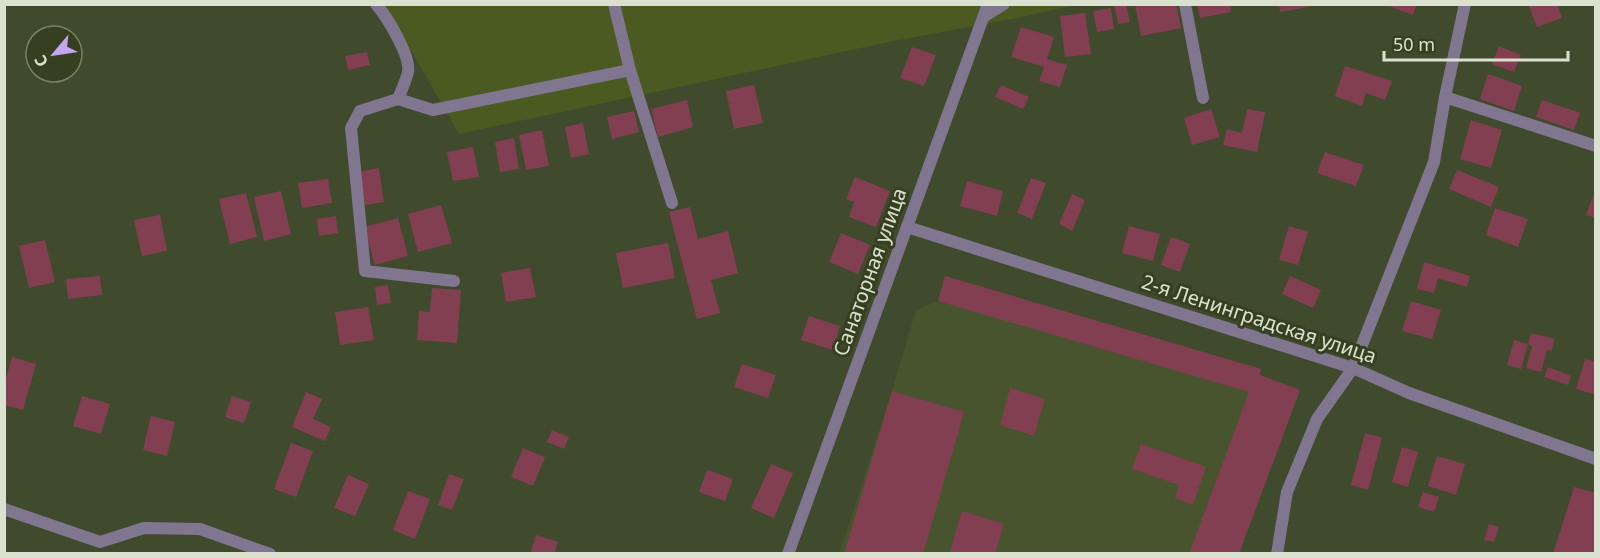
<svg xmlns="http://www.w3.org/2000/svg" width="1600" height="558" viewBox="0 0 1600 558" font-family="'Noto Sans',sans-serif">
<rect width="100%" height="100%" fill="#404a2c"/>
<polygon fill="#48542e" points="945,276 1261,369 1260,375 1300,390 1239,553 839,554 892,391 916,310 938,301"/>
<polygon fill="#4a5a21" points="385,5 1075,5 1022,17 889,42 459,134"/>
<g fill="#823f52">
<polygon points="1114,4 1126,4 1130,22 1118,24"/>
<polygon points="1135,4 1176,4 1181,28 1141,36"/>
<polygon points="1197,4 1230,4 1231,12 1200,18"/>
<polygon points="1279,4 1308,4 1308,7 1280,12"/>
<polygon points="1392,4 1417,4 1413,15 1391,7"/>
<polygon points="1528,4 1557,4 1562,18 1537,27"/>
<polygon points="1111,8 1114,29 1097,32 1093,11"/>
<polygon points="1085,13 1091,54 1065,57 1060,16"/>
<polygon points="1021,27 1054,37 1047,59 1067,65 1060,87 1039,81 1044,67 1011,57"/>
<polygon points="1499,46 1521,55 1514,72 1492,64"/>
<polygon points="912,47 936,55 924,86 900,78"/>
<polygon points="367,52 370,65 348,70 345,56"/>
<polygon points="1345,66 1392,81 1385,100 1366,93 1362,106 1335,96"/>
<polygon points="1488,74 1522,86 1514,111 1480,99"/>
<polygon points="754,85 763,123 734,129 726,91"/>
<polygon points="1001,85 1029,97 1023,109 995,97"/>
<polygon points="687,100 693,127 658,137 651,109"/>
<polygon points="1542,100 1580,113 1574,130 1536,117"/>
<polygon points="1211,109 1220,137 1192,145 1184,118"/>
<polygon points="1247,109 1265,112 1257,152 1223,145 1227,129 1242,133"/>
<polygon points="634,111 639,132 612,139 607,117"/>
<polygon points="1471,120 1502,130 1491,168 1460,159"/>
<polygon points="583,123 589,154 571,158 565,127"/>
<polygon points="542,130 549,166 526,170 519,135"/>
<polygon points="514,138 519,169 500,172 495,142"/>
<polygon points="473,147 479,177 453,181 447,152"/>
<polygon points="1325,152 1364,165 1356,186 1317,173"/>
<polygon points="379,168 384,202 365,205 359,172"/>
<polygon points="1457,170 1499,187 1491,207 1449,189"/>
<polygon points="855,177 890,191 876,227 849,217 854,202 846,199"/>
<polygon points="1031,178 1046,183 1032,219 1017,213"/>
<polygon points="328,179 332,203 302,208 298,183"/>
<polygon points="967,181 1003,191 997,216 960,206"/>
<polygon points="1596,189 1596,218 1586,215"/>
<polygon points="281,191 291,234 264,241 254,197"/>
<polygon points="246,193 257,237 230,244 219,199"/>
<polygon points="1072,194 1085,200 1072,231 1059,224"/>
<polygon points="441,205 452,243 418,252 408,214"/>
<polygon points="690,207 698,239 728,231 738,273 711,280 720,313 697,319 669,212"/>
<polygon points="1495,208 1528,219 1518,247 1486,235"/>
<polygon points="160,215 167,251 142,256 134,220"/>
<polygon points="336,216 338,233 319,236 317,219"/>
<polygon points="398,218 408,256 375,265 364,227"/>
<polygon points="1129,226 1160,234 1153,261 1122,253"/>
<polygon points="1289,226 1308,232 1298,265 1279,260"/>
<polygon points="841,233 870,245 858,274 829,262"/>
<polygon points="1171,237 1190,244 1180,272 1161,265"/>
<polygon points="45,240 55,282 29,288 19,246"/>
<polygon points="668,243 675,278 623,288 616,253"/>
<polygon points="1424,262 1470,276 1467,287 1438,278 1434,293 1417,289"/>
<polygon points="530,268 536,297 506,302 501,273"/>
<polygon points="100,276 102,295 68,299 66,279"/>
<polygon points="945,276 1261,369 1260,375 1300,390 1239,554 1189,554 1249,392 938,301"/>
<polygon points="1290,276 1321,290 1313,308 1282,294"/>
<polygon points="388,285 391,303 377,305 375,287"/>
<polygon points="432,288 461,290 457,343 417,340 419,311 430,312"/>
<polygon points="1411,301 1441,310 1432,339 1402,331"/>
<polygon points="368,307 374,340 340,345 335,312"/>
<polygon points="809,316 840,326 833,350 801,340"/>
<polygon points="1531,333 1555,339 1551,351 1547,350 1541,372 1526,368 1532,346 1528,344"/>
<polygon points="1514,340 1528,344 1521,369 1507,365"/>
<polygon points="12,357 36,364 23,410 4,405 4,385"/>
<polygon points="1585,359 1596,362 1596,395 1576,389"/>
<polygon points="742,364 776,375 768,398 734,387"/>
<polygon points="1548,367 1571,376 1568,385 1544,377"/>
<polygon points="1010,388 1045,399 1034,436 1000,425"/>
<polygon points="892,391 964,412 923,554 844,554"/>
<polygon points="306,392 322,399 313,419 331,427 325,441 292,427"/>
<polygon points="82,396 110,404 101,434 73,426"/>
<polygon points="232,396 251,402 244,423 225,417"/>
<polygon points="151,416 175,422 167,456 143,450"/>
<polygon points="552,430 569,437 564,449 547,442"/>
<polygon points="1365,433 1382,438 1368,490 1351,485"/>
<polygon points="291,443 313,451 296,497 274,489"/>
<polygon points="1141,444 1206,467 1193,505 1175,498 1179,485 1132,469"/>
<polygon points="1402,447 1418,452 1408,487 1392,482"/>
<polygon points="523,448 545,457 533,486 511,477"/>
<polygon points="1437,456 1465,464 1456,495 1428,486"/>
<polygon points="771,464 793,473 774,518 751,508"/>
<polygon points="707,470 733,479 725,501 699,492"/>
<polygon points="449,474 464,479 452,510 438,505"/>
<polygon points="348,475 369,484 355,516 334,508"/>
<polygon points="1574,487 1596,493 1596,554 1553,554"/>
<polygon points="408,491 430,499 415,539 393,530"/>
<polygon points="1423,492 1439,497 1434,512 1418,507"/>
<polygon points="962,511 1004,524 995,554 949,554"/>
<polygon points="1489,524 1499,527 1494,542 1484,540"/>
<polygon points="536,535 558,542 554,554 530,554"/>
</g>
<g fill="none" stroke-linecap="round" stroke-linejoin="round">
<g stroke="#807690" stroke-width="12">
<path d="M376,4C387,17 411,56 408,72C406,81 401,91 398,99"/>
<polyline points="614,4 630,70 672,203"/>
<polyline points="1185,4 1203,98"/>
<polyline points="985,16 1004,4"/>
<polyline points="454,281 365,271 351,128 360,111 398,99 433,110 630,70"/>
</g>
<g stroke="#807690" stroke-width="12">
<polyline points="1445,97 1596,146"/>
<polyline points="907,227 1353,368 1409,393 1596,459"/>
<polyline points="4,509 100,542 144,528 200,529 270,554"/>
<polyline points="788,554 988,4"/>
<polyline points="1277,554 1287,492 1317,419 1353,368 1434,162 1445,97 1465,4"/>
</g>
</g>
<g text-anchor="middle" stroke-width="6" stroke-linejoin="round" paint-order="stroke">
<g font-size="20" fill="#dae1cf" stroke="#364021">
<text transform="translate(870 272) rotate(-70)" y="7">Санаторная улица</text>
<text transform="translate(1259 319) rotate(18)" y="7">2-я Ленинградская улица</text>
</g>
</g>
<rect width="1600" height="558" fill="none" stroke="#dae1cf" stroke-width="12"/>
<g transform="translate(54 54) rotate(241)"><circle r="28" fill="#364021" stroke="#788067" stroke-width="1.5"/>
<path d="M0-4.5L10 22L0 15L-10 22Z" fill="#c6a6f0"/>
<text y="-9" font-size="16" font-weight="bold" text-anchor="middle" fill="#dae1cf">С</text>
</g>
<path d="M1384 51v9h184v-9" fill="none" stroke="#dae1cf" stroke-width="3"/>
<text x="1393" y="51" font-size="18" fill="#dae1cf" stroke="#364021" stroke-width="4.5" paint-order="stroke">50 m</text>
</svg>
